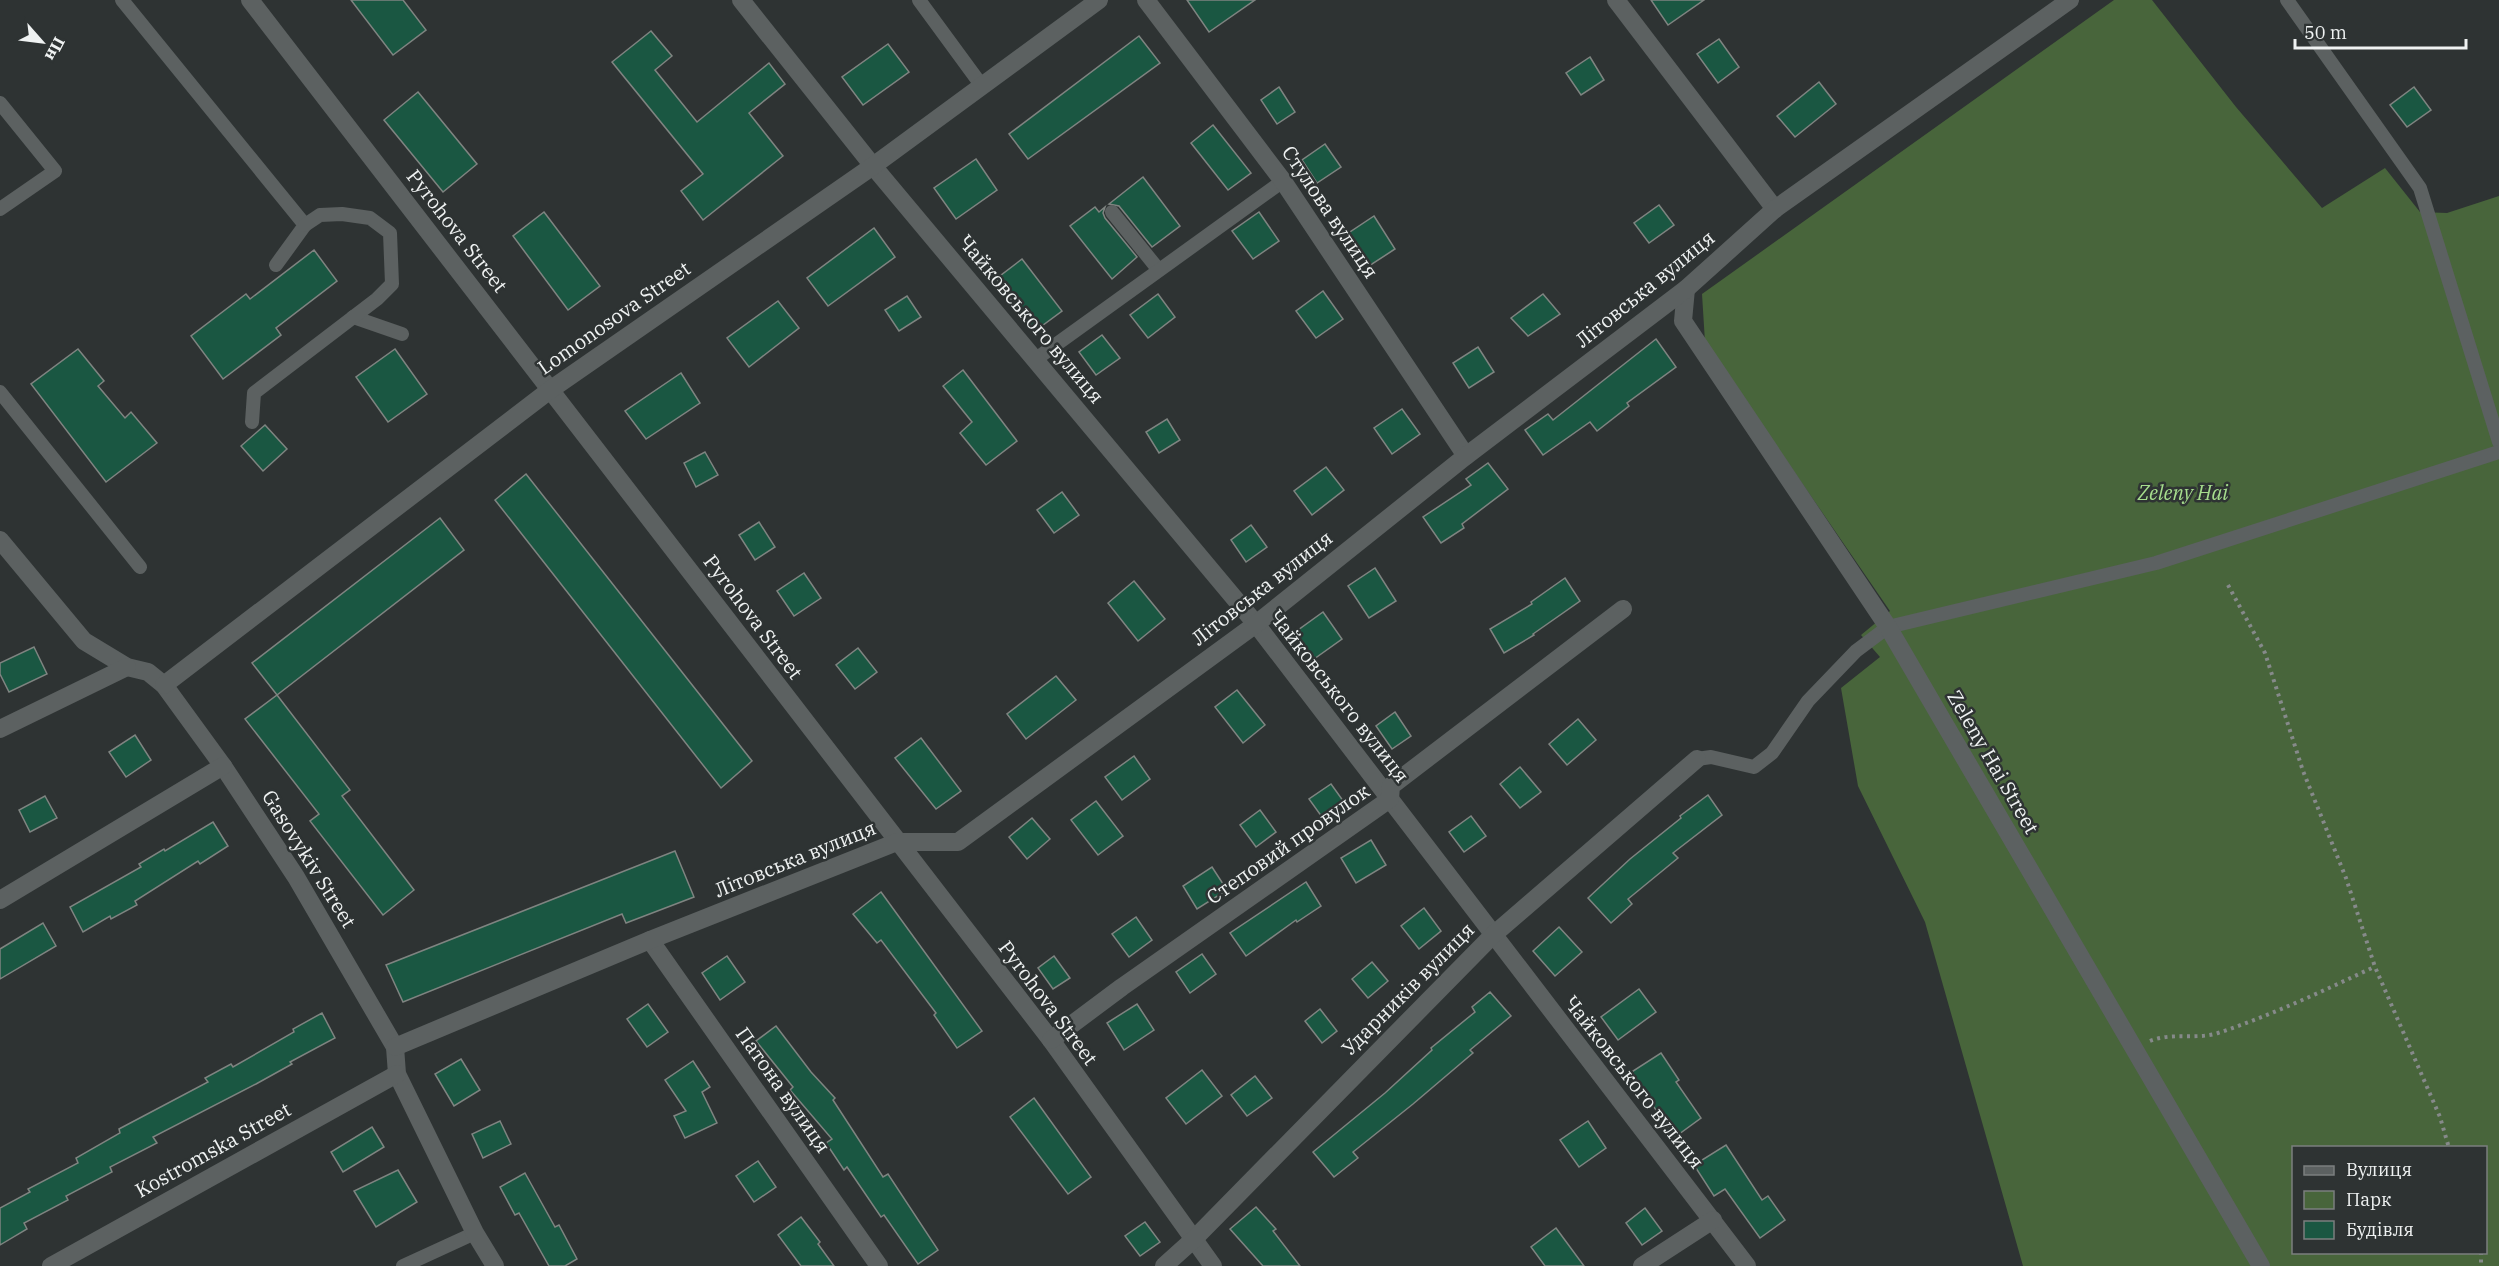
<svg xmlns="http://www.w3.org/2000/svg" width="2499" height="1266" viewBox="0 0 2499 1266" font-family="'IBM Plex Serif',serif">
<rect width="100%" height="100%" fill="#2e3333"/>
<path fill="#48653b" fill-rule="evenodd" d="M2114,0H2152L2236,107L2322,208L2385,168L2420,212L2447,213L2499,196V1266H2023L1925,922L1858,786L1841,688L1880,657L1861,635L1890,611L1705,342L1702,294ZM2294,1148H2486V1252H2294Z"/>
<g fill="#1a5742" stroke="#7f8481" stroke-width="1.5">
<polygon points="351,0 403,0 426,30 393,55"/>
<polygon points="1187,0 1255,0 1209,32"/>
<polygon points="1651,0 1704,0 1668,25"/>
<polygon points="651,31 672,56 655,70 697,122 769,63 785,84 749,113 783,156 703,220 681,191 703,174 612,62"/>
<polygon points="1139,36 1160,63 1028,159 1009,134"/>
<polygon points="1719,39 1739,67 1718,83 1697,54"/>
<polygon points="888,44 909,72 863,105 842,77"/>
<polygon points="1590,57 1604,80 1581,95 1566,73"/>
<polygon points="1819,82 1836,104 1795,137 1777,116"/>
<polygon points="1279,87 1295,112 1277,124 1261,100"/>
<polygon points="2414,87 2431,110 2407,127 2390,105"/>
<polygon points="418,92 477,164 443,192 384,120"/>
<polygon points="1213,125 1251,173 1228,190 1191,143"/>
<polygon points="1325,144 1341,167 1317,183 1302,160"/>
<polygon points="976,159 997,190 956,219 934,188"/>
<polygon points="1143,177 1180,226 1152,247 1119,206 1109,204"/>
<polygon points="1659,205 1674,225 1649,243 1634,223"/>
<polygon points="1095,207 1099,212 1105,207 1103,213 1105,218 1137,257 1112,279 1070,226"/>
<polygon points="544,212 600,286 568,310 513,236"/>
<polygon points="1259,212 1279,241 1253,259 1232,231"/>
<polygon points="1374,216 1395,249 1369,266 1347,234"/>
<polygon points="874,228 895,257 828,306 807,278"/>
<polygon points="314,250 337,281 276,328 281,335 223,379 191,336 246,294 250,299"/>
<polygon points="1022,259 1062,311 1035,331 996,279"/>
<polygon points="1323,291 1343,319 1316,338 1296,311"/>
<polygon points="1158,294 1175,317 1148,338 1130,315"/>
<polygon points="1543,294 1560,314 1528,336 1511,318"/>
<polygon points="907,296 921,317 899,331 885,310"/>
<polygon points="778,301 799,328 749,367 727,338"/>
<polygon points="1102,335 1120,358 1096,375 1079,352"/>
<polygon points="1656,339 1676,367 1627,403 1629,406 1597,431 1590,422 1543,455 1525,430 1548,414 1553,420"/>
<polygon points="1478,347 1494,372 1469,388 1453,363"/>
<polygon points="78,349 104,381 98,386 125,418 131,412 157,443 106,482 31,384"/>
<polygon points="395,349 427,394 388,422 356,377"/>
<polygon points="963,370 1017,441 986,465 960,433 972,422 943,386"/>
<polygon points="681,373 700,403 646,439 625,411"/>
<polygon points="1402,409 1420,434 1392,454 1374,428"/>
<polygon points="1167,419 1180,440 1159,453 1146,432"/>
<polygon points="265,425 287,449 263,471 241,446"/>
<polygon points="705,452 718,475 696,487 684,463"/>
<polygon points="1488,463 1508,489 1462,524 1464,528 1441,543 1423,517 1471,485 1466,479"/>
<polygon points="1326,467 1344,490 1312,515 1294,491"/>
<polygon points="526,474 752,761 721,788 495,500"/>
<polygon points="1062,492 1079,515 1054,533 1037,510"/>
<polygon points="440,518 464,550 277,695 252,663"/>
<polygon points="759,522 775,547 755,560 739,535"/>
<polygon points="1251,525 1267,547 1246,562 1231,540"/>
<polygon points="1375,568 1396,601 1369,618 1348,586"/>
<polygon points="804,573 821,598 794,616 777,591"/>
<polygon points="1565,578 1580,601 1533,634 1534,635 1504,653 1490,629 1532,604 1531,602"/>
<polygon points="1134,581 1165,619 1138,641 1108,603"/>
<polygon points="1323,612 1342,639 1314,659 1294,633"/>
<polygon points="34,647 47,674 9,692 0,674 0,663"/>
<polygon points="858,648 877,672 855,689 836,665"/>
<polygon points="1056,676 1076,700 1026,739 1007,714"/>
<polygon points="1237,690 1265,725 1243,743 1215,707"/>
<polygon points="277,695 350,790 342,796 414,890 383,915 310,821 319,814 245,719"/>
<polygon points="1395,712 1411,736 1392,749 1376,726"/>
<polygon points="1578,719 1596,740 1567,765 1549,744"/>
<polygon points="135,735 151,760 126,777 109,752"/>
<polygon points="921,738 961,791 936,809 895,758"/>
<polygon points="1134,756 1150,779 1122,800 1105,777"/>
<polygon points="1520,767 1541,792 1520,808 1500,784"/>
<polygon points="1331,784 1349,809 1327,824 1309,799"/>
<polygon points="1708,795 1722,815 1673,853 1678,858 1628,899 1632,904 1611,923 1588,898 1630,859 1681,818 1680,816"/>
<polygon points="45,796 57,818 30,832 19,810"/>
<polygon points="1096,801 1123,836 1098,855 1071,820"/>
<polygon points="1260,810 1276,832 1256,847 1240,825"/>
<polygon points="1471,816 1486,836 1464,852 1449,832"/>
<polygon points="1032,818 1050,839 1027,859 1009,837"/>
<polygon points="213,822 228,846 200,864 198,861 135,901 137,905 111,919 110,916 83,932 70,907 141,867 139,864 164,849 165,851"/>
<polygon points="1371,840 1386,865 1356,883 1341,858"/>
<polygon points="675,851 694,897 626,923 622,914 403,1002 386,965"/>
<polygon points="1212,867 1227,890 1197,909 1183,886"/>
<polygon points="1306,882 1321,906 1297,922 1296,920 1246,956 1230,933"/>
<polygon points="881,892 982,1031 957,1048 934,1015 936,1013 881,940 877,943 853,914"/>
<polygon points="1424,908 1441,931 1419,949 1401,926"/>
<polygon points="1136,917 1152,940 1129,957 1112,934"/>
<polygon points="43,923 56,946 0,979 0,949"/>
<polygon points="1559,927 1582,952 1555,976 1533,951"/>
<polygon points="1202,954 1216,974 1190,993 1176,972"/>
<polygon points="727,956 745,982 720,1000 702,973"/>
<polygon points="1054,956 1070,978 1053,989 1038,968"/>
<polygon points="1372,962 1388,981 1368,998 1352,979"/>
<polygon points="1639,989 1656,1012 1618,1040 1601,1017"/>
<polygon points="1490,992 1511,1016 1470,1050 1473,1053 1413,1104 1353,1152 1358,1158 1334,1177 1313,1152 1385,1093 1432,1050 1431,1048 1475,1012 1472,1007"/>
<polygon points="648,1004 668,1032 647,1047 627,1019"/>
<polygon points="1137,1004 1154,1030 1124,1050 1107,1023"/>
<polygon points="1320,1009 1337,1031 1322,1043 1305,1021"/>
<polygon points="322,1013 335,1038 290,1062 292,1064 256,1084 153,1137 157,1143 110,1167 112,1172 66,1196 68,1200 24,1223 27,1229 0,1245 0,1208 30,1192 28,1189 78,1163 76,1158 120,1133 119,1129 208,1082 205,1078 231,1064 233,1067 294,1032 293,1029"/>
<polygon points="776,1026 811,1072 835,1098 833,1100 883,1177 888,1174 938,1250 918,1264 884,1215 881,1217 847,1167 844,1170 826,1143 832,1139 790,1090 793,1087 756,1041"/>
<polygon points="1661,1053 1679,1080 1676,1082 1701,1118 1675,1137 1630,1073"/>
<polygon points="461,1059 480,1090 454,1106 435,1074"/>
<polygon points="693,1061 710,1087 702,1092 717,1123 685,1138 674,1116 686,1111 665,1080"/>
<polygon points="1202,1070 1222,1096 1186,1124 1166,1098"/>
<polygon points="1255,1076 1272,1098 1247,1116 1231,1095"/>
<polygon points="1034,1098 1091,1177 1068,1194 1010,1117"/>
<polygon points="500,1121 511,1144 483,1158 472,1134"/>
<polygon points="1588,1121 1606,1148 1579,1167 1560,1140"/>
<polygon points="372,1127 384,1147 343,1172 331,1152"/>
<polygon points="1726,1145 1762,1200 1768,1196 1785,1220 1760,1238 1725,1189 1714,1196 1694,1165"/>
<polygon points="758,1161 776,1187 754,1202 736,1176"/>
<polygon points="398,1170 417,1202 376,1227 354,1191"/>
<polygon points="525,1173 555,1227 559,1225 577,1259 565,1266 549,1266 519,1213 515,1215 500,1187"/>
<polygon points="1256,1207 1276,1229 1273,1231 1300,1266 1263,1266 1230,1229"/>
<polygon points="1645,1208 1662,1231 1642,1245 1626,1223"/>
<polygon points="801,1217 820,1242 818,1244 834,1266 801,1266 778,1235"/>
<polygon points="1145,1222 1160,1242 1140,1256 1125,1236"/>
<polygon points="1556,1228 1584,1266 1545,1266 1531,1247"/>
</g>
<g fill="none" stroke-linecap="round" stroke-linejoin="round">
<g stroke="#868a8a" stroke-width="4" stroke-dasharray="3 4.5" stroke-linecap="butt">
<polyline points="2228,585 2265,653 2303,771 2346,878 2375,967 2440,1117 2449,1148"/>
<path d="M2150,1041C2172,1032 2196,1040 2218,1033C2272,1015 2323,991 2374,967"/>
<polyline points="2481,1252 2481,1266"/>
</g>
<g stroke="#5c6161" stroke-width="14">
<polyline points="122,0 305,225 276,265"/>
<polyline points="919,0 982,86"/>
<polyline points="2287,0 2420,188 2499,442"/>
<polyline points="0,103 55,171 0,209"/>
<polyline points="1112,212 1158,269"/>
<polyline points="353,317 402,334"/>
<polyline points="1036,359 1283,181"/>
<polyline points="0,392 140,567"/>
<polyline points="252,422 254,393 377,299 392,284 390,233 370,218 342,214 320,215 305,225"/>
<polyline points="1697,759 1711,757 1754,767 1772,753 1808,701 1856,651 1888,627 2156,563 2499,452"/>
<polyline points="403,1266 475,1233"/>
</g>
<g stroke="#5c6161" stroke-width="18">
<polyline points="250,0 1051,1040 1213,1266"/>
<polyline points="741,0 873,166 1256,624 1747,1266"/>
<polyline points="1146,0 1283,181 1466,456"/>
<polyline points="1616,0 1775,209"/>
<polyline points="1686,289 1683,321 1888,627 2261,1266"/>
<polyline points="0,540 84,641 127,667 148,672 164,685 223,766 296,877 395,1047 397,1074 475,1233 495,1266"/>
<polyline points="164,685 550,390 873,166 1099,0"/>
<polyline points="0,729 127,667"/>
<polyline points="0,900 223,766"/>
<polyline points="650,940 879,1266"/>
<polyline points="1051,1040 1122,987 1390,799 1391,786 1623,609"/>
<polyline points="395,1047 650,940 897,842 958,842 1256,624 1466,456 1686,289 1775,209 2070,0"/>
<polyline points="51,1266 397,1074"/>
<polyline points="1164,1266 1194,1239 1492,936 1697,759"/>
<polyline points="1642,1266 1713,1220"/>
</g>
</g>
<g text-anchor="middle" stroke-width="5" stroke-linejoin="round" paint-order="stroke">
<g font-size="20" fill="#eff2f2" stroke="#2e3333">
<text transform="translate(1330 212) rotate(56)" y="7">Стулова вулиця</text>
<text transform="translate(457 231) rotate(52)" y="7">Pyrohova Street</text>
<text transform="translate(1645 289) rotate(-39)" y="7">Літовська вулиця</text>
<text transform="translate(614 318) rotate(-35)" y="7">Lomonosova Street</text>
<text transform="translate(1031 319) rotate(50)" y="7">Чайковського вулиця</text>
<text transform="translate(1262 588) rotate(-38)" y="7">Літовська вулиця</text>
<text transform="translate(753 617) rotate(53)" y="7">Pyrohova Street</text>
<text transform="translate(1339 696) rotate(52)" y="7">Чайковського вулиця</text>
<text transform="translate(1993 762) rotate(60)" y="7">Zeleny Hai Street</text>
<text transform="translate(1288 844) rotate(-35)" y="7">Степовий провулок</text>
<text transform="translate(309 859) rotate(58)" y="7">Gasovykiv Street</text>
<text transform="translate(795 859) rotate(-22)" y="7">Літовська вулиця</text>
<text transform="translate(1408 989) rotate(-45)" y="7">Ударників вулиця</text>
<text transform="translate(1048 1003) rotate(53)" y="7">Pyrohova Street</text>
<text transform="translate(1634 1082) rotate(52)" y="7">Чайковського вулиця</text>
<text transform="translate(783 1090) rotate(55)" y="7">Патона вулиця</text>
<text transform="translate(213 1150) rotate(-29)" y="7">Kostromska Street</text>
</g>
<g font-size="20" font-style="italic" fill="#a6dd8d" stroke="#2e3333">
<text x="2183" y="500">Zeleny Hai</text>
</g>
</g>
<rect x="2292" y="1146" width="195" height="108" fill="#2e3333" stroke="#7b7f7f" stroke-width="1.5"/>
<rect x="2304" y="1166" width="30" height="9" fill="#5c6161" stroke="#7b7f7f" stroke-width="1.5"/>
<text x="2346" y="1176" font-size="18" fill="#eff2f2">Вулиця</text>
<rect x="2304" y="1191" width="30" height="18" fill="#48653b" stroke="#7b7f7f" stroke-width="1.5"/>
<text x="2346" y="1206" font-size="18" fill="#eff2f2">Парк</text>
<rect x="2304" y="1221" width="30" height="18" fill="#1a5742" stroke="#7b7f7f" stroke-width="1.5"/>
<text x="2346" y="1236" font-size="18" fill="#eff2f2">Будівля</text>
<g transform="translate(42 42) rotate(118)" stroke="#2e3333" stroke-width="4.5" paint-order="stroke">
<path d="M0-4.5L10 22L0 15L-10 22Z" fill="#eff2f2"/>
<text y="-9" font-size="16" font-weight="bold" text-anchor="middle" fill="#eff2f2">Пн</text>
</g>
<path d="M2295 39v9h171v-9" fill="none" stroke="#eff2f2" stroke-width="3"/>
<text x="2304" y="39" font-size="18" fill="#eff2f2" stroke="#2e3333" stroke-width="4.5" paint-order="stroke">50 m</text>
</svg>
